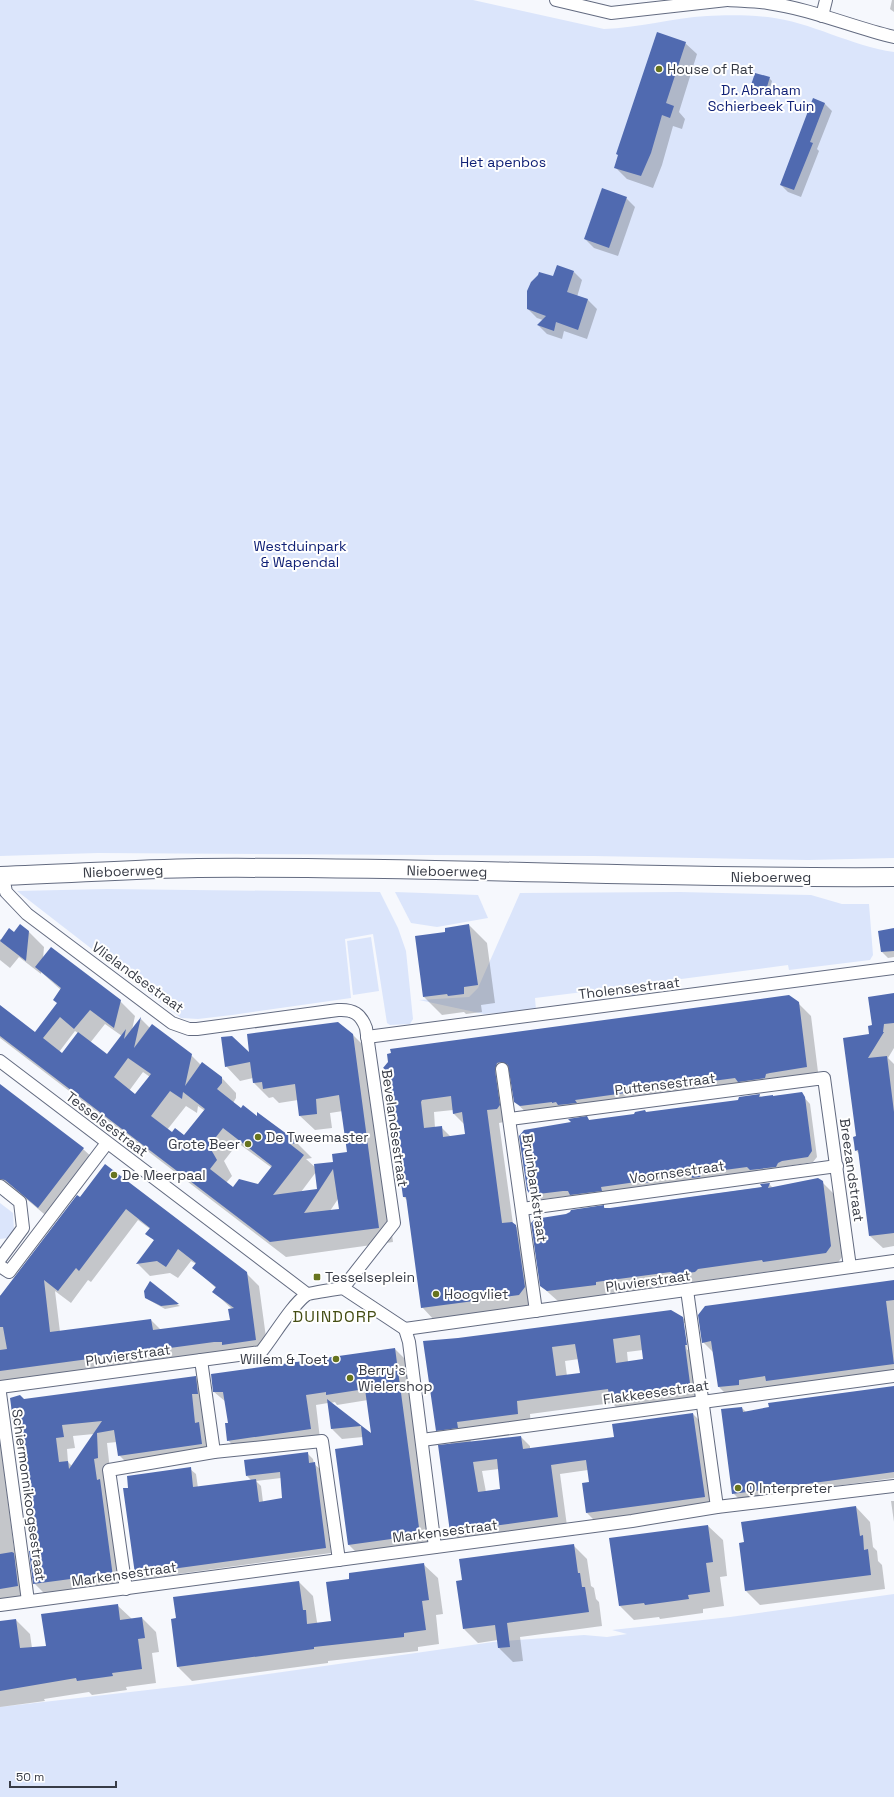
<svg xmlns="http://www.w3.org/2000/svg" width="894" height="1797" viewBox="0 0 894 1797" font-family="'Space Grotesk',sans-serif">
<rect width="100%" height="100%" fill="#f6f8fd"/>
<g fill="#dbe5fb">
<path d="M0,0H473L604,29C638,28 672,18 707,16C726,15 748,15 768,17C811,22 851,46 894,52V858L808,860L593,856L98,853L0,856Z"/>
<polygon points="107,889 380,892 398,928 406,951 413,1019 410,1024 390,1025 387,1023 373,934 345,939 351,998 232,1015 198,1019 181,1018 17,891"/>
<polygon points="395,892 478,895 488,918 437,927 411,923"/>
<polygon points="680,892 811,895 842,904 869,904 873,955 870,960 789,970 788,965 635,985 636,996 632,997 631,986 535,998 536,1010 484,1014 419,1000 469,997 478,988 520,893"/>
<polygon points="371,937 379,991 353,995 347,941"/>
<polygon points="0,1203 13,1213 14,1230 8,1238 0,1239"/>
<polygon points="894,1594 894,1797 0,1797 0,1707 191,1685 493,1642 584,1635 607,1637 627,1634 612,1630 730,1617"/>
</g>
<g fill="#0003" fill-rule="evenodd">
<polygon points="892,0 894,0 894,12 890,9"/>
<polygon points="685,43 697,54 679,112 685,119 682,129 673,126 662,165 653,188 627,179 615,167"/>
<polygon points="769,78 772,81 769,92 755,88 753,85"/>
<polygon points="814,99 825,104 832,111 817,149 819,151 801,197 788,192 781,185"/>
<polygon points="626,198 635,207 618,256 594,248 585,239"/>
<polygon points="574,272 582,280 577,297 588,300 597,309 587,339 564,331 562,339 547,334 538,325 543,320 537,318 528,309"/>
<polygon points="469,925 487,943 495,1003 481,1005 482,1012 466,1014 464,1012 442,1015 424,997 416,937 446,933"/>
<polygon points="894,929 894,957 888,958 882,952"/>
<path d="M29,932L44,947L43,959L120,1001L135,1016L132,1030L141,1019L150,1028L191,1055L201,1065L221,1077L236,1093V1098L233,1103L241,1109L259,1118L258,1114L298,1144L312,1158L306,1159L316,1168L334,1163L348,1153L343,1111L330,1113L332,1128L315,1130L300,1116L298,1100L279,1103L273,1097L269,1098L254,1083L253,1078L240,1081L226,1066L250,1054L352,1034L368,1050L393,1242L286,1257L0,1038V1007L35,1033L58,1004L61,990L41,972V974L19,957L10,968L0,960V939L2,940L14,934ZM105,1024L122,1036L107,1055L90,1043ZM75,1031L78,1033L63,1054L59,1052ZM143,1072L150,1077L136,1096L129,1091ZM186,1106L197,1113L198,1106L205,1111L184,1137L172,1134L167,1130ZM238,1143L272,1168L259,1185L233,1188L226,1183L232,1176L224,1161ZM316,1172L318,1190L301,1192ZM338,1199L340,1210L330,1211Z"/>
<polygon points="894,994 894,1048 888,1058 894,1064 894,1246 883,1248 870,1236 859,1154 856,1150 870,1035 873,1026"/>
<path d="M798,1003L811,1016L819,1080L778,1087L777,1090L751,1094L748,1090L586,1112L588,1115L571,1117L569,1114H528L515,1102L511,1073L507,1083L509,1121L499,1123L513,1224L529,1238L532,1307L434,1320L422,1307L407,1200L404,1197L389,1073ZM453,1110L454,1114L465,1125L466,1135L451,1137L441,1127L435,1128L434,1112Z"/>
<polygon points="0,1085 83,1149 95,1160 50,1219 18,1192 12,1190 0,1181"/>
<polygon points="801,1094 810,1104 817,1157 813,1162 577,1200 573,1196 569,1196 536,1200 531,1194 573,1123 587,1118 590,1121 739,1101 759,1095 761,1097"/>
<path d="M105,1166L246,1273L259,1286L268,1352L0,1384V1295H2ZM138,1220L150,1229L147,1234L155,1241L138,1264L150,1276L170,1273L178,1278L191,1261L196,1264L194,1268L216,1288L214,1292L233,1310L231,1320L161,1330L151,1320L60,1332L55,1291L71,1303L88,1280L91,1282Z"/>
<polygon points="822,1182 834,1194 842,1257 837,1264 775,1273 773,1271 709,1280 707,1283 687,1286 683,1283 607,1294 607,1296 559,1302 541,1286 566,1215 603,1206 606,1209 764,1187 769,1184 773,1188"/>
<polygon points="894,1281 894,1376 730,1398 719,1387 714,1353 703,1342"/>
<polygon points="150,1283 178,1305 180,1306 165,1309 149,1300 146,1297"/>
<path d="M683,1318L696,1332L704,1404L624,1415L612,1403L530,1414L531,1428L470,1436L471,1443L521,1437L530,1446V1449L615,1438L693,1414L702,1423L713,1506L596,1522L587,1513L590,1483L588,1470L560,1474L567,1526L460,1540L451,1531L452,1445L437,1430L424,1342ZM683,1323H685L689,1349L687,1350ZM643,1350L645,1360L628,1362L627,1352ZM579,1359L581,1374L567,1376L565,1361ZM499,1469L502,1490L486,1492L482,1471Z"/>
<path d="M395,1349L405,1359L430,1545L359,1555L349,1545L364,1446L363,1437L342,1439L332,1429L328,1403L316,1405L320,1439L238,1451L228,1440L229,1423L226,1402L214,1392ZM368,1400L372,1435L331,1403L335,1402L337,1405Z"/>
<path d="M195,1377L206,1388L213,1455L130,1466L119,1455L117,1442L107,1443L123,1588L46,1595L35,1584L38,1551L29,1493L28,1470L22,1429L12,1420L11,1399L24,1400ZM94,1434L72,1466L68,1462L67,1449L75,1448L73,1436Z"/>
<polygon points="894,1387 894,1478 739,1499 733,1493 742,1408 746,1412"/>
<polygon points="0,1410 6,1447 1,1448 15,1556 24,1565 28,1596 0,1600"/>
<path d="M307,1453L313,1459L314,1464L320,1469L331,1553L142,1579L136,1573L130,1488L190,1469L196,1474L198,1488L252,1481L247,1476ZM281,1478L283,1499L263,1502L261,1486L256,1481Z"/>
<polygon points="891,1501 894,1501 894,1522"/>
<polygon points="856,1507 870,1522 873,1547 877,1551 878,1561 882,1565 885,1589 760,1605 746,1591 740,1544"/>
<polygon points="708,1526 723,1540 727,1576 720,1577 724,1606 703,1609 703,1613 660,1619 659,1617 634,1620 620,1606 611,1539"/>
<polygon points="573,1545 587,1559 591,1586 594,1588 596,1599 599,1602 602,1626 520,1637 523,1661 513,1662 499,1648 498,1640 478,1643 464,1629"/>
<polygon points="423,1564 438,1578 443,1614 436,1615 439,1644 418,1647 418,1651 328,1661 328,1663 192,1681 178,1667 172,1620 299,1582 313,1596 317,1622 318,1624 332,1622 350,1580"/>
<polygon points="117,1605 132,1619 142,1618 156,1632 159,1652 152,1653 156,1683 126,1687 127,1690 92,1695 89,1692 44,1699 45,1701 0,1707 0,1622 16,1620 30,1634 32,1648 47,1647"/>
</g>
<g fill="#506ab0" fill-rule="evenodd">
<polygon points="657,32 686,42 666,103 674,106 670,118 662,115 651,153 641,176 614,168 618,155 616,154"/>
<polygon points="755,73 770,77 766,90 751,85"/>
<polygon points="813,98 825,103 810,142 813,143 794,190 780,185"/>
<polygon points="602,188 627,197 609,248 584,239"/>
<polygon points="557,265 574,271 567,292 588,299 578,330 556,322 554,331 537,325 546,316 527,309 527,291 531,282 538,275 539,272 553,276"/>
<polygon points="20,924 29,931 26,961 0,941 9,928 14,932"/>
<polygon points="469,924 478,985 464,987 464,994 448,996 447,994 423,997 415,936 445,932 445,928"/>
<polygon points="894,928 894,951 881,952 878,931"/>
<path d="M51,947L121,1000L114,1028L90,1010L74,1029L60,1017L43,1038L62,1053L78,1032L107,1054L126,1029L124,1039L141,1017L134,1048L152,1024L192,1054L185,1086L202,1062L222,1077V1083L217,1089L241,1108L243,1105L257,1116V1112L299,1143L290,1144L304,1155L273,1195L317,1189L314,1164L333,1162L332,1154L347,1152L339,1095L316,1099L317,1114L299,1116L295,1084L263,1089L262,1082L253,1083L250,1062L225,1067L221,1037L232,1036L249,1052L247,1034L338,1022L353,1034L379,1228L270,1242L0,1036V1005L35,1032L57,1003L53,1000L61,988L35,967ZM128,1058L151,1074L135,1094L114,1077ZM170,1091L182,1099L183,1092L205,1109L184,1135L175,1128L172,1132L151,1116ZM223,1128L272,1166L258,1184L239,1179L233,1187L210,1169L217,1160L209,1146ZM333,1169L339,1209L304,1213L320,1189Z"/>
<polygon points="894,993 894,1023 884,1024 883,1032 884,1032 868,1058 887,1056 894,1112 894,1233 869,1236 858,1150 855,1151 854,1143 853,1137 856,1136 843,1038 869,1034 868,1026 872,1025 868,997"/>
<path d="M789,995L799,1002L807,1067L770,1073L766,1074L765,1078L738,1082L735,1078L668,1087L575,1100L577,1103L558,1105L556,1102L552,1103V1102L520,1106L514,1102L508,1065L501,1062L497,1063L495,1070L500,1105L497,1109L487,1110L502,1223L512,1222L516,1225L525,1287L519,1295L421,1308L406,1197H403L398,1161H400L388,1072L383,1068L388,1062L387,1054L391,1053L390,1049ZM451,1096L453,1114L462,1112L465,1134L443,1137L442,1126L424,1128L421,1102L422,1100Z"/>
<polygon points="0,1084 84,1148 38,1208 5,1180 0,1179"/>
<polygon points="802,1092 805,1097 812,1151 808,1157 782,1161 778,1163 776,1167 750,1170 747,1167 702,1173 700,1177 692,1178 690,1174 655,1179 654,1181 645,1183 643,1181 601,1187 602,1191 570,1195 568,1191 563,1191 530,1195 527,1190 519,1136 524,1130 571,1122 568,1119 587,1116 589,1120 634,1114 635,1112 645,1110 646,1112 738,1100 739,1097 760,1094 759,1097 773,1095 773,1096"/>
<path d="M105,1164L247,1272L256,1340L222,1345V1342H214L0,1371V1350L7,1349L3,1327H0V1296L77,1195L80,1197ZM126,1209L150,1228L145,1234L154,1240L136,1264L157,1261L166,1267L178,1249L196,1263L192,1268L216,1287L212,1292L234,1308L228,1309L230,1320L153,1330L151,1319L50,1332L44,1280L58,1291L76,1268L79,1271Z"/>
<polygon points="818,1178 823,1181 831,1246 826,1253 763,1262 762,1260 698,1269 695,1272 674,1275 671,1272 596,1282 596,1285 547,1291 540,1286 531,1223 535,1219 566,1214 570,1212 571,1210 604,1205 604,1208 610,1208 762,1187 760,1184 770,1183 768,1188"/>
<polygon points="894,1280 894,1300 886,1301 894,1364 766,1381 765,1376 739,1380 739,1385 718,1387 711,1341 702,1343 698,1315 705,1306"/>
<polygon points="150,1281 179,1304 161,1306 145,1298 144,1291"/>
<path d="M671,1310L683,1317L687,1345H685L691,1391L610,1402L608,1389L517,1401L518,1414L457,1422L458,1428L436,1431L423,1341L458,1338ZM640,1335L643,1359L616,1363L613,1339ZM575,1344L580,1373L556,1376L552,1347Z"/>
<polygon points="395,1348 420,1535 348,1545 335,1449 363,1445 361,1426 331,1429 327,1399 371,1433 365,1389 326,1395 326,1392 306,1395 311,1429 227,1441 225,1423 228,1423 223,1392 213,1392 211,1374"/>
<path d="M196,1376L198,1394H192L195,1423L199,1422L202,1444L118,1456L114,1430L97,1433L98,1458L94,1459L97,1480L100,1479L113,1577L94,1579L93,1576L33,1584L29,1551L37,1550L35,1532L19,1419L13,1420L10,1398L20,1395L24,1399ZM102,1421L69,1469L68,1461L59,1462L56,1438L64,1437L62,1425Z"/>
<polygon points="894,1386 894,1472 732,1494 721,1409 742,1407 743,1412 769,1407 768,1403"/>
<path d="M693,1413L705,1497L586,1513L582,1483L589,1482L586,1460L571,1462L551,1465L558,1517L450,1532L438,1445L521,1436L523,1449L614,1437L612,1424ZM497,1459L500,1489L478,1492L473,1462Z"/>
<polygon points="308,1452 309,1463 315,1462 326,1548 135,1574 123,1488 128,1488 127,1476 191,1467 193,1487 256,1479 259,1502 282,1498 280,1472 246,1476 244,1460"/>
<polygon points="856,1506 860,1536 863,1535 864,1550 868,1549 871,1575 745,1591 739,1543 744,1542 741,1522"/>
<polygon points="708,1525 713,1562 706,1563 710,1592 688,1595 689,1599 645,1605 644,1603 619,1606 609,1538"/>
<polygon points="574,1544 578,1573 580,1573 582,1587 585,1587 589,1612 507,1623 510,1647 498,1648 495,1625 463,1629 456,1581 462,1580 459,1559"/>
<polygon points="12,1552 14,1553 18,1586 0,1589 0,1554"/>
<polygon points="424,1563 429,1600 422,1601 426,1630 404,1633 404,1637 314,1647 314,1649 177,1667 171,1619 176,1618 173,1597 299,1581 303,1610 306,1610 307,1624 331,1621 326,1582 349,1579 349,1573"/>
<polygon points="118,1604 120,1620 142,1617 145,1638 138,1639 142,1669 112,1673 113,1676 77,1681 76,1678 0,1691 0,1621 16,1619 20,1648 46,1646 41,1614"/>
</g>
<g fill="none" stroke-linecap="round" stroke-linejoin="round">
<defs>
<g id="street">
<polyline points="556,0 611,13 727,0"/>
<path d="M728,0C741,1 755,1 768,3C811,9 852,27 894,37"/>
<polyline points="822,16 826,0"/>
<path d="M3,876L6,892L27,914L172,1023L189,1029H197L338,1010C353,1009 361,1014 366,1028L394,1223L343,1288"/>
<polyline points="367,1037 894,968"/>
<polyline points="0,1061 307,1294"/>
<polyline points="502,1069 536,1311"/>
<polyline points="510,1119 824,1078 850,1267"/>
<polyline points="0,1186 20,1202 23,1228 0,1259"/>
<polyline points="522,1209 837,1166"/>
<polyline points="0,1266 9,1272 107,1143"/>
<polyline points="687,1290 717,1507"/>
<polyline points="405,1329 894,1261"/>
<polyline points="405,1329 409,1342 435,1547"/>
<polyline points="201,1360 214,1452"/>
<path d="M0,1387L261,1352C274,1336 291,1306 306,1295C309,1293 337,1289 343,1288L405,1329"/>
<polyline points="0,1393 28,1601"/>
<polyline points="422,1440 894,1376"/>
<polyline points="126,1589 109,1470 214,1452 322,1441 339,1560"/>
<polyline points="0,1605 632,1521 717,1507 894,1486"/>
</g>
<path id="secondary" d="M0,876C66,874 132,869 198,868C430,866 662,879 894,877"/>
</defs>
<use href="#street" stroke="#636b80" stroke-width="14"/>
<use href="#secondary" stroke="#636b80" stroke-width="20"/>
<use href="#street" stroke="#fff" stroke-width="12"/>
<use href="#secondary" stroke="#fff" stroke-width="18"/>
</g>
<g fill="#67741f" stroke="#fff" stroke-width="1.5">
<circle cx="659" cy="69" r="4"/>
<circle cx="258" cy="1137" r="4"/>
<circle cx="248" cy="1144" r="4"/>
<circle cx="114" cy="1175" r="4"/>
<rect x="313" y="1273" width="8" height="8" rx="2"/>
<circle cx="436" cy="1294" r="4"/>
<circle cx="336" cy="1359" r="4"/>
<circle cx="350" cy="1378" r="4"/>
<circle cx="738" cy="1488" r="4"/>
</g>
<g text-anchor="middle" stroke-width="4" stroke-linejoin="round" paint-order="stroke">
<g font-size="14" fill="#383c46" stroke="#fff" text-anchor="start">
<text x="667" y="74">House of Rat</text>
<text x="266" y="1142">De Tweemaster</text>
<text x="240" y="1149" text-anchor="end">Grote Beer</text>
<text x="122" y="1180">De Meerpaal</text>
<text x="325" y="1282">Tesselseplein</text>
<text x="444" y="1299">Hoogvliet</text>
<text x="328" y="1364" text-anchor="end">Willem &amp; Toet</text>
<text x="358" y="1375">Berry's<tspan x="358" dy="16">Wielershop</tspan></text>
<text x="746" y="1493">Q Interpreter</text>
</g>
<g font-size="14" fill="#102176" stroke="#fff">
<text x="761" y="95">Dr. Abraham<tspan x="761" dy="16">Schierbeek Tuin</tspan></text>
<text x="503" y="167">Het apenbos</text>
<text x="300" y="551">Westduinpark<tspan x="300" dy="16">&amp; Wapendal</tspan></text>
</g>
<g font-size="14" fill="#383c46" stroke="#fff">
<text transform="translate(123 871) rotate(-2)" y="5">Nieboerweg</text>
<text transform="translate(447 871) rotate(1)" y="5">Nieboerweg</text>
<text x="771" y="882">Nieboerweg</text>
<text transform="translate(138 977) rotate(36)" y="5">Vlielandsestraat</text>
<text transform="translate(629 988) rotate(-7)" y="5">Tholensestraat</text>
<text transform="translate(665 1084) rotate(-7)" y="5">Puttensestraat</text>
<text transform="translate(107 1124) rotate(37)" y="5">Tesselsestraat</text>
<text transform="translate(395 1128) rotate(82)" y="5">Bevelandsestraat</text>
<text transform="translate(852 1170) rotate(82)" y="5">Breezandstraat</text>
<text transform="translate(677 1172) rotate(-8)" y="5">Voornsestraat</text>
<text transform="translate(535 1188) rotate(82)" y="5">Bruinbankstraat</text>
<text transform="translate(648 1281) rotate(-8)" y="5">Pluvierstraat</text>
<text transform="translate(128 1355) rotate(-8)" y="5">Pluvierstraat</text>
<text transform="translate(656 1392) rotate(-8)" y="5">Flakkeesestraat</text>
<text transform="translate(29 1495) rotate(82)" y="5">Schiermonnikoogsestraat</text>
<text transform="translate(445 1531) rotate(-7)" y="5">Markensestraat</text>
<text transform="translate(124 1574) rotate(-8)" y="5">Markensestraat</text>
</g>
<g font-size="16" letter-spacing="1" fill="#454e14" stroke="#fff">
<text x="335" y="1322">DUINDORP</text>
</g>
</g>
<path d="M10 1781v6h106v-6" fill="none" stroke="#383c46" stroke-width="2"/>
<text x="16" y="1781" font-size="12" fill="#383c46" stroke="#ffffff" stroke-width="3" paint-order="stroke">50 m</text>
</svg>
